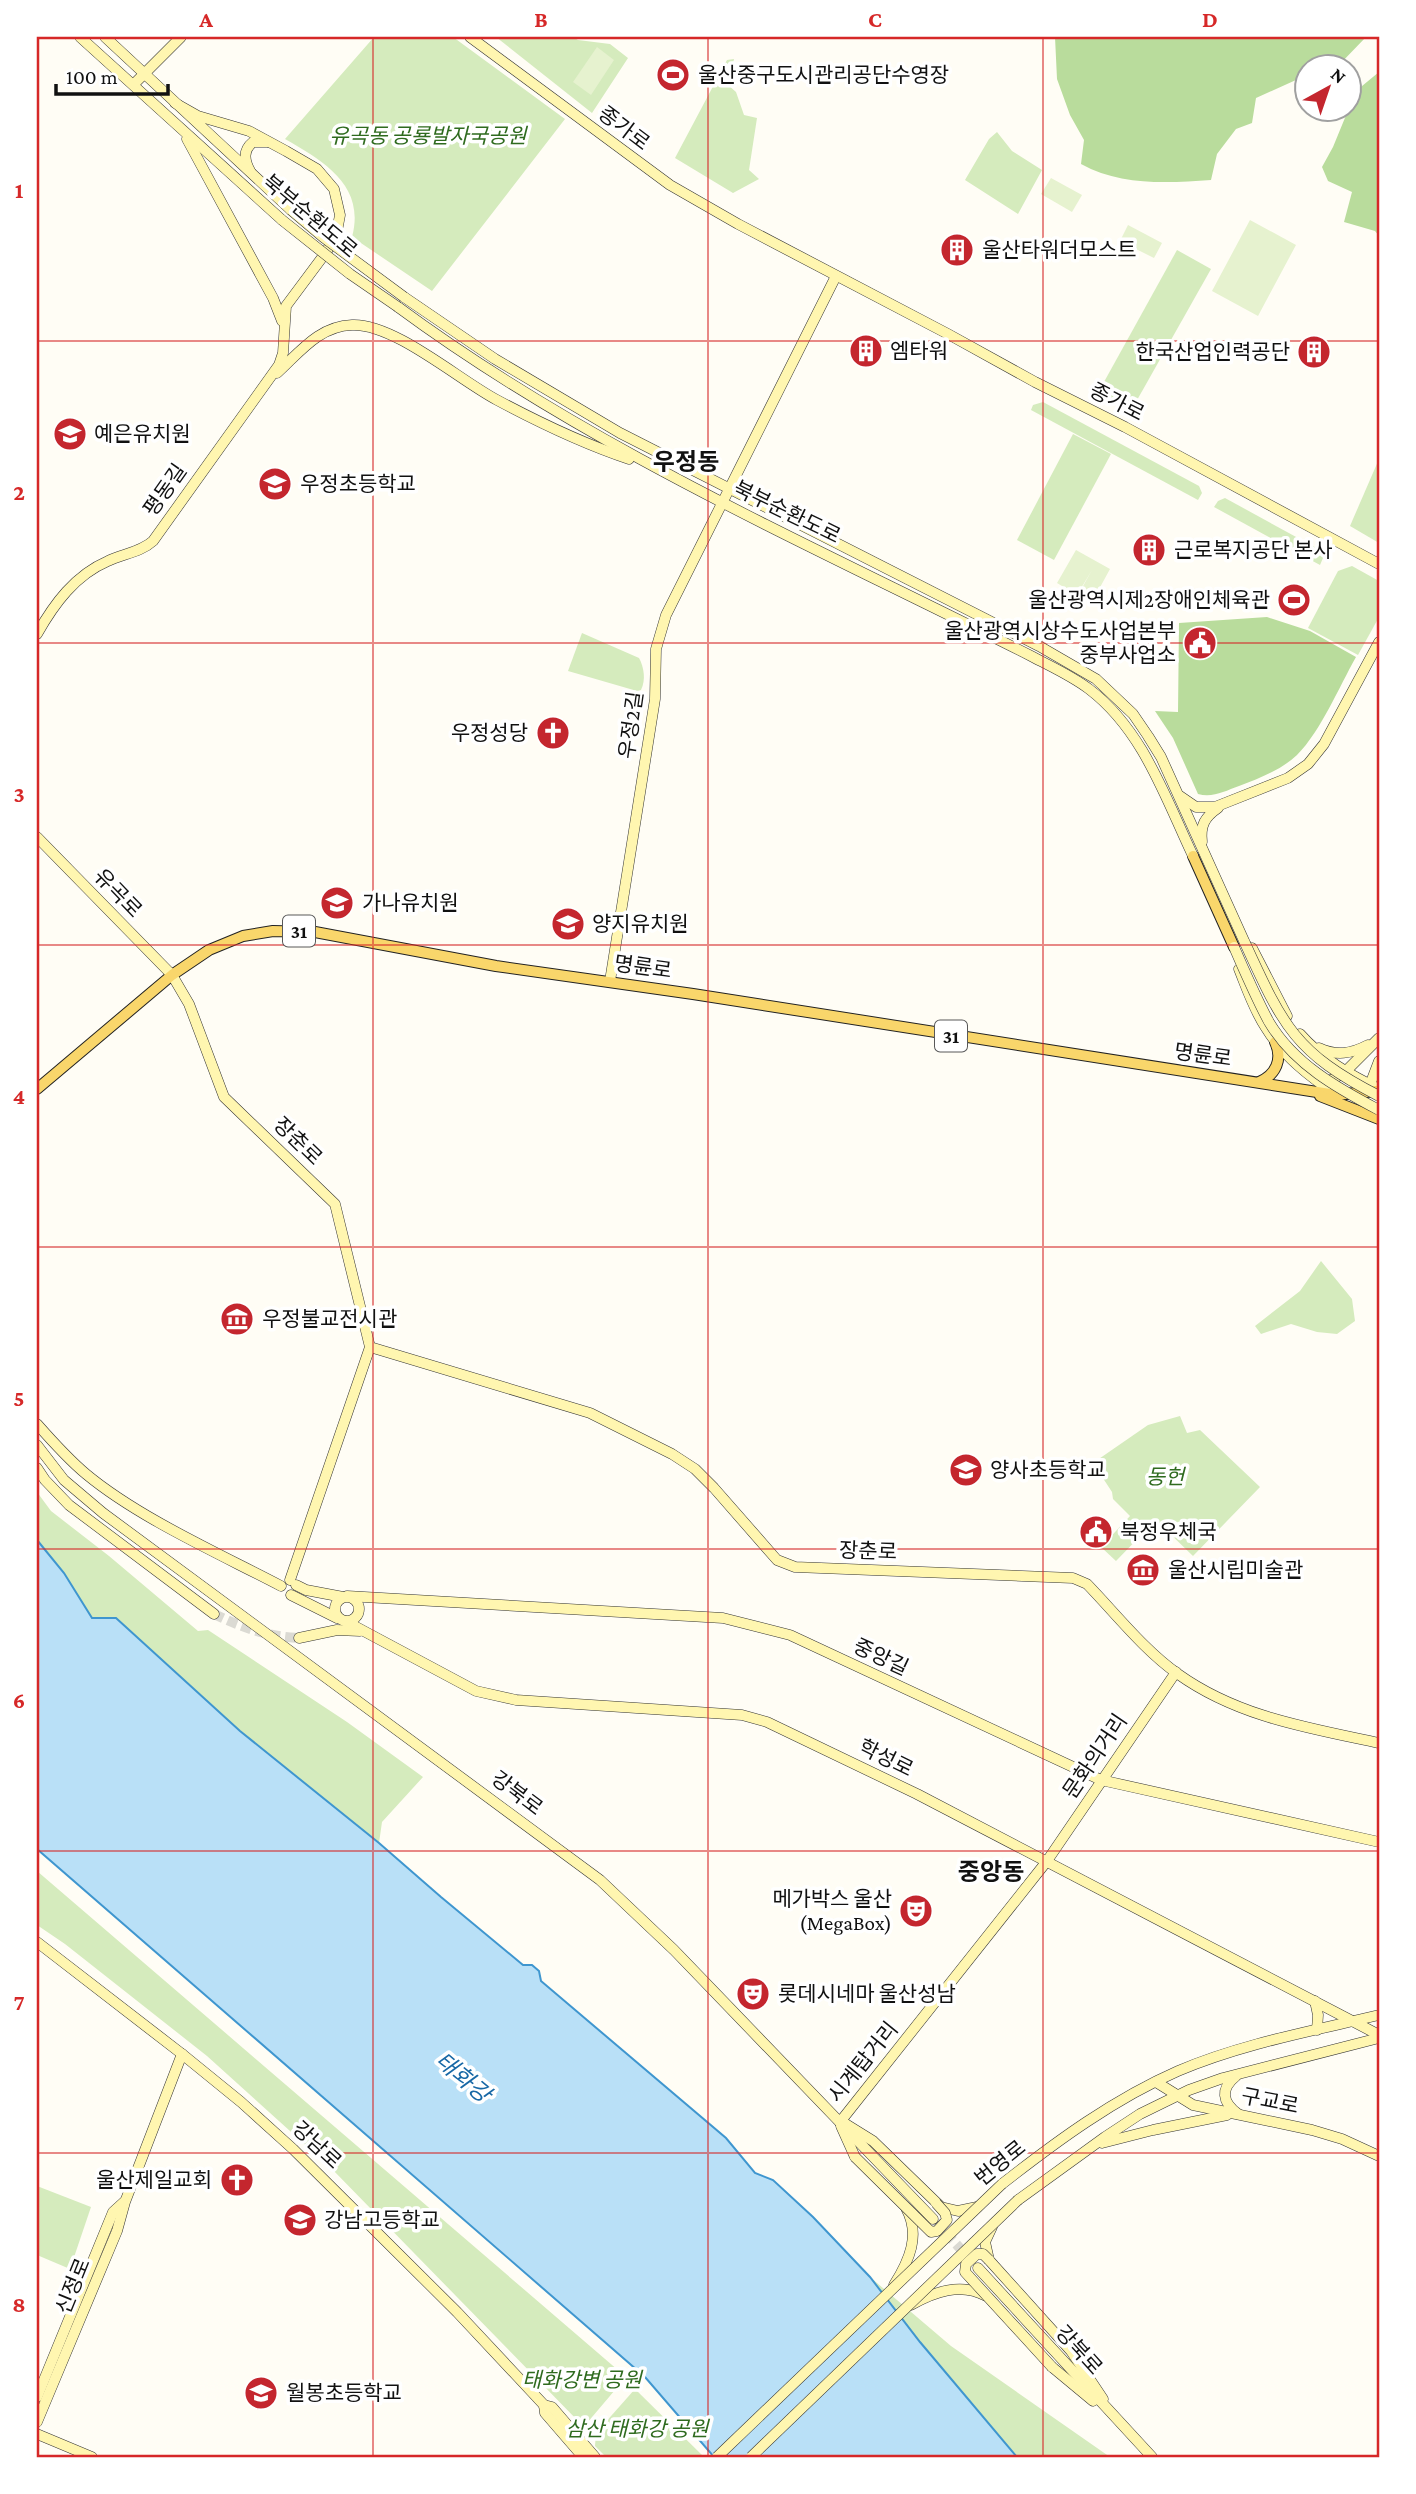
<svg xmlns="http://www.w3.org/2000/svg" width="1416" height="2494" viewBox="0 0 1416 2494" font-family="'Crimson Pro','Noto Sans KR',serif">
<rect width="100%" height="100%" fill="#fffdf5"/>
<g fill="#d5ebbd">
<path d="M374,37H453L565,119L432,291L352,237C366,185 323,161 285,139Z"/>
<polygon points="496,37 573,37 578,40 610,44 628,58 592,113"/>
<polygon points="734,59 728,85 736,92 744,115 757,118 749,170 759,179 733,193 675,158 727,60"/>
<polygon points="997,132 1012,151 1042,170 1018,214 965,180 989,139"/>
<polygon points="1177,250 1211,269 1132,409 1099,391"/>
<polygon points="1043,402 1199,486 1202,493 1198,500 1031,410 1033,405"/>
<polygon points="1073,434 1111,454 1054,560 1017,540"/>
<polygon points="1379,459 1379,543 1350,526"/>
<polygon points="1225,498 1320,550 1323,558 1320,565 1214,507 1218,501"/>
<polygon points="1352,566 1379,581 1379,617 1358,655 1308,628 1338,571"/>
<path d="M582,633L639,658C644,667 646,680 641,690L637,691L568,671Z"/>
<polygon points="1321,1261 1352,1299 1355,1321 1337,1334 1317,1332 1291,1324 1261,1334 1255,1326 1300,1291"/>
<polygon points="1180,1416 1187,1433 1200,1430 1260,1487 1193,1556 1161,1525 1148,1528 1116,1561 1101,1547 1130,1516 1113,1499 1112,1492 1093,1463 1148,1425"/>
<polygon points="37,1492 51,1511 109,1556 198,1631 208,1630 347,1722 423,1777 382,1822 379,1843 240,1731 116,1618 92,1618 64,1573 37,1540"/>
<polygon points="37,1871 626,2377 587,2423 580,2423 331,2168 207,2056 65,1944 37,1925"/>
<polygon points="37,2186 91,2207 70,2269 37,2255"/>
<polygon points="870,2277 951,2346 1110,2457 1017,2457 920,2342"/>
<polygon points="635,2389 704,2457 606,2457 595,2446 596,2433"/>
</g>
<g fill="#b9dc9c">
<path d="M1055,37H1366L1338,66H1308L1307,75L1256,98L1252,123L1236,129L1217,154L1211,180C1167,183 1121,186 1081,164L1084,140L1070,115L1057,79Z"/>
<polygon points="1379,72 1379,236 1375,231 1344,222 1352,192 1328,181 1322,167 1333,147 1356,91"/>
<path d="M1267,617L1310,631L1356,657C1339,687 1321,731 1297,755C1281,770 1260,778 1239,786C1225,791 1213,798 1198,794L1173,738L1155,711L1178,712L1179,623Z"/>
</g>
<g fill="#e6f2cf">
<polygon points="597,47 614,60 591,95 573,82"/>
<polygon points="1051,178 1082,195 1072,212 1041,194"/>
<polygon points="1250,220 1296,245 1258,316 1212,291"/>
<polygon points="1128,225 1162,243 1154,258 1120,241"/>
<polygon points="1076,550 1110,569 1092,602 1078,595 1092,570 1077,595 1057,583"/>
</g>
<polygon fill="#b9e0f7" stroke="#3f96cf" stroke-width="2" points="37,1540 64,1573 92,1618 116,1618 240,1731 379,1843 441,1897 523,1965 532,1965 539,1971 541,1981 726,2138 755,2173 773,2180 813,2217 870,2277 920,2342 1017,2457 714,2457 645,2377 37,1849"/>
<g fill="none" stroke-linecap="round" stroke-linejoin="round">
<g stroke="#dbdad3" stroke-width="10" stroke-dasharray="10 5" stroke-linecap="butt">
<path d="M214,1614C241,1627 269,1637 299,1638"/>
<polyline points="936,2222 968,2257"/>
</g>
<defs>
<g id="secondary">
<polyline points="80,37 282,220"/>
<polyline points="105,37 291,210"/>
<polyline points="470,37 670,185 738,224 948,334 1035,382 1125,427 1379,564"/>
<polyline points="134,84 181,37"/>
<polyline points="187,139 273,298 282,321"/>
<path d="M250,171C244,160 243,150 253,142H268"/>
<polyline points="404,297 495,359 620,433 1039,646 1096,679 1133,714 1148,736 1161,757 1245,943"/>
<path d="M398,307C593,451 818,548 1033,657C1052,667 1072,676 1089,689C1143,730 1165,797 1193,856"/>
<path d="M277,373C300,352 319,326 352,325C394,323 459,380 497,400C540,423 584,444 629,459"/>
<path d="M37,634C54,604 75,575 108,561C123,554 141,552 153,541L279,365L283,353L286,306L327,251L337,231L340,215L334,189L317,169L286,151L249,131L198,116L175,103"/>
<polyline points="1180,796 1196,807 1215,807 1288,778 1308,764 1324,744 1379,642"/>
<path d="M37,837L172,975L189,1004L224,1097L335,1204L370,1347L590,1413L672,1454L695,1469L714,1488L777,1560L795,1567L1073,1578L1087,1584C1116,1614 1144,1650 1178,1674C1238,1717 1309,1728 1379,1743"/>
<path d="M1202,842C1200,825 1205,817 1218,808"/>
<polyline points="1252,948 1287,1016"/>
<path d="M1239,969C1247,989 1254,1010 1266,1028C1283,1056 1310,1077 1337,1095"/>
<polyline points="610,981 655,699 656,649 666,615 836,276"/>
<path d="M1300,1034C1322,1059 1350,1075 1379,1089"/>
<path d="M1319,1048C1336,1056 1351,1054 1368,1045"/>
<polyline points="1324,1084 1345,1072 1379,1038"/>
<polyline points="1368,1090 1379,1061"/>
<path d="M37,1424C52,1441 68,1459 86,1474C139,1518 220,1554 281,1586"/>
<polyline points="37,1445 64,1480 103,1513 600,1880 674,1950 933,2219"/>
<polyline points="37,1468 45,1480 69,1505 214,1614"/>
<polyline points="290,1580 370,1347"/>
<polyline points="296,1585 306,1590 343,1597"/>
<polyline points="291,1595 337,1618"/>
<polyline points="347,1596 723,1618 790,1635 1101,1780 1379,1842"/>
<circle cx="347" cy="1609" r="12"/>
<polyline points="345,1621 476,1691 516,1700 742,1715 767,1722 917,1794 1379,2035"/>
<polyline points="299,1638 337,1630 360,1631"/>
<polyline points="37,1942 182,2054 241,2102 293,2149 457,2312 544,2405 552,2407 595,2457"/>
<polyline points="1315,2001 1318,2015 1317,2030"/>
<path d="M1236,2076C1220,2089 1222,2102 1238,2114"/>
<polyline points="1156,2082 1193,2105 1312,2130 1342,2139 1379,2156"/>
<polyline points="840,2122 1047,1861 1176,1672"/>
<polyline points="844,2123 873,2141 941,2207 958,2211 977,2207"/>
<polyline points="841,2126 855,2157"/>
<polyline points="1102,2143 1153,2130 1227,2115"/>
<path d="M1002,2184C1057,2141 1114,2099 1178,2071C1241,2044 1312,2031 1379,2015"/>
<polyline points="1018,2200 1105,2137 1140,2114 1189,2090 1223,2078 1379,2038"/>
<polyline points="992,2227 985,2242 989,2260 1071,2351 1103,2399"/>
<polyline points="978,2268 1152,2457"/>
<path d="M894,2285C909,2261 921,2235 906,2208"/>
<path d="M911,2305C934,2292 961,2282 986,2296"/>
<polyline points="1052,2367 1093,2401"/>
<polyline points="37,2397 113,2212 124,2202"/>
<polyline points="544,2405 545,2413 583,2457"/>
<polyline points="37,2422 117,2231 125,2202 182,2054"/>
<polyline points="37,2434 92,2457"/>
</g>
<g id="primary">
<polyline points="1193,856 1234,947"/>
<path d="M1259,1082C1276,1075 1283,1059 1275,1042"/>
<polyline points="37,1089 172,975 209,950 243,936 273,931 315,932 496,966 693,994 1336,1095 1376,1091"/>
<polyline points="1320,1096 1379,1119"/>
</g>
</defs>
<use href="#secondary" stroke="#333" stroke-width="11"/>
<use href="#primary" stroke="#222" stroke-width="12"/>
<use href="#secondary" stroke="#fff6b0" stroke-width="10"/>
<use href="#primary" stroke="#f9d66b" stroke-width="10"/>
<defs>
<g id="secondary-bridge">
<polyline points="291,210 323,237 404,297"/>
<polyline points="282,220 350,274 398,307"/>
<path d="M1245,943C1283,1026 1295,1053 1379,1096"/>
<path d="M1234,947C1245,972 1256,998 1269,1022C1294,1064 1337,1088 1379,1110"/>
<polyline points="855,2157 931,2232 937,2231 947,2220 945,2213 936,2203"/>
<polyline points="989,2260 983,2254 977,2254 966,2264 965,2272 1052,2367"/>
<polyline points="717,2457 1002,2184"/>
<polyline points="751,2457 1018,2200"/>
</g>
</defs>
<use href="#secondary-bridge" stroke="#333" stroke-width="11" stroke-linecap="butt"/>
<use href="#secondary-bridge" stroke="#fff6b0" stroke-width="10"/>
</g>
<path fill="none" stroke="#d62828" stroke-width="2" stroke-opacity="0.55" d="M373,37V2457M708,37V2457M1043,37V2457M37,341H1379M37,643H1379M37,945H1379M37,1247H1379M37,1549H1379M37,1851H1379M37,2153H1379"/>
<defs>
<symbol id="stadium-disc" viewBox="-11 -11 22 22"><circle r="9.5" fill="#c4262e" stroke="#fff"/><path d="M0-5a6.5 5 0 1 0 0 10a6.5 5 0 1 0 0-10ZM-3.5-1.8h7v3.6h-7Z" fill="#fff"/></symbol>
<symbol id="building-disc" viewBox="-11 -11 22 22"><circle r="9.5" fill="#c4262e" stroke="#fff"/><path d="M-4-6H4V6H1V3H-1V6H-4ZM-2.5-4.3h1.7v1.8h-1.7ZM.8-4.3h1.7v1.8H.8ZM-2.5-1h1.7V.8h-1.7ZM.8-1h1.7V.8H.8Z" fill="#fff"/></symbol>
<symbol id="school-disc" viewBox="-11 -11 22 22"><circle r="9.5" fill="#c4262e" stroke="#fff"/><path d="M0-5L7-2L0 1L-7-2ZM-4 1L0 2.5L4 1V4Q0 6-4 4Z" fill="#fff"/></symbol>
<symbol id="civic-disc" viewBox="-11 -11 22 22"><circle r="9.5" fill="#c4262e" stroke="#fff"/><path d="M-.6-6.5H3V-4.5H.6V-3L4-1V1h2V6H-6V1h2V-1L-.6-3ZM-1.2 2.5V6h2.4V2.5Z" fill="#fff"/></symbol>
<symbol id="church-disc" viewBox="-11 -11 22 22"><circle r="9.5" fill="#c4262e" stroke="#fff"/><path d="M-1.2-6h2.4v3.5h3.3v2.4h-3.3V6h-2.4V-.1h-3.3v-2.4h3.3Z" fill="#fff"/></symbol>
<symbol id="museum-disc" viewBox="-11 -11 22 22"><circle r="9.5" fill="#c4262e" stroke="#fff"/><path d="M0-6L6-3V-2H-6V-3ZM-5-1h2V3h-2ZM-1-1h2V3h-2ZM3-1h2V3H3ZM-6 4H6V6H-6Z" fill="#fff"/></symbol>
<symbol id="theatre-disc" viewBox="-11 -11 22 22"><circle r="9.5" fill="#c4262e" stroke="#fff"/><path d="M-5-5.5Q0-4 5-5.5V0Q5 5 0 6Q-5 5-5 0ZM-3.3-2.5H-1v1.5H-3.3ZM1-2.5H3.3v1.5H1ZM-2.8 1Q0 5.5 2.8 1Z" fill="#fff"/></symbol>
</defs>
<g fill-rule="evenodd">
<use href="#stadium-disc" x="654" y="56" width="38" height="38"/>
<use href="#building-disc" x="938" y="231" width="38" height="38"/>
<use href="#building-disc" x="847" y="332" width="38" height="38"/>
<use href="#building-disc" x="1295" y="333" width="38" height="38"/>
<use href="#school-disc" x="51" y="415" width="38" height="38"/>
<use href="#school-disc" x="256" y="465" width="38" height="38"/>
<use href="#building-disc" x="1130" y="531" width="38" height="38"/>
<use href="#stadium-disc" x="1275" y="581" width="38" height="38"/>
<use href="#civic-disc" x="1181" y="624" width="38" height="38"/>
<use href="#church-disc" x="534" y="714" width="38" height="38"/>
<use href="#school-disc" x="318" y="884" width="38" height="38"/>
<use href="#school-disc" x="549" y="905" width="38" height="38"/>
<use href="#museum-disc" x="218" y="1300" width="38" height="38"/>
<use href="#school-disc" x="947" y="1451" width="38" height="38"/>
<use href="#civic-disc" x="1077" y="1513" width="38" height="38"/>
<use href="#museum-disc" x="1124" y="1551" width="38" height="38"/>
<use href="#theatre-disc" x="897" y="1892" width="38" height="38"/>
<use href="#theatre-disc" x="734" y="1975" width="38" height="38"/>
<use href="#church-disc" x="218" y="2161" width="38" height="38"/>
<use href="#school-disc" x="281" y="2201" width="38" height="38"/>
<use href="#school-disc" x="242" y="2374" width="38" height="38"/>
</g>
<g text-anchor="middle" stroke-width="7" stroke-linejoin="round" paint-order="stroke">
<g fill="#fff" stroke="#585858" stroke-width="2">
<rect x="283" y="915.5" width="32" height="31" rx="5"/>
<rect x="935" y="1020.5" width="32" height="31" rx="5"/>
</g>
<g font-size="19" font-weight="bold" fill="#111">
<text x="299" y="938">31</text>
<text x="951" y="1043">31</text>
</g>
<g font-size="21" fill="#111" stroke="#fff" text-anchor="start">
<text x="698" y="82">울산중구도시관리공단수영장</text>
<text x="982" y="257">울산타워더모스트</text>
<text x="890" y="358">엠타워</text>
<text x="1290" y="359" text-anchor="end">한국산업인력공단</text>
<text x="94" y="441">예은유치원</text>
<text x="300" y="491">우정초등학교</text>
<text x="1174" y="557">근로복지공단 본사</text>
<text x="1270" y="607" text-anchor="end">울산광역시제2장애인체육관</text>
<text x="1176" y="638" text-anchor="end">울산광역시상수도사업본부<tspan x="1176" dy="24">중부사업소</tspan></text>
<text x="528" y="740" text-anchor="end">우정성당</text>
<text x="362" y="910">가나유치원</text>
<text x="592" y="931">양지유치원</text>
<text x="262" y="1326">우정불교전시관</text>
<text x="990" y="1477">양사초등학교</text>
<text x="1120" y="1539">북정우체국</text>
<text x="1168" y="1577">울산시립미술관</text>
<text x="892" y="1906" text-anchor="end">메가박스 울산<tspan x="892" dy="24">(MegaBox)</tspan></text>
<text x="778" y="2001">롯데시네마 울산성남</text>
<text x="212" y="2187" text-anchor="end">울산제일교회</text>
<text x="324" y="2227">강남고등학교</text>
<text x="286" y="2400">월봉초등학교</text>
</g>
<g font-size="21" fill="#111" stroke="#fff">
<text transform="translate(624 128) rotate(37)" y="7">종가로</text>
<text transform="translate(310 216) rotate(40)" y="7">북부순환도로</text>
<text transform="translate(1117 402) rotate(27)" y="7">종가로</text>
<text transform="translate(165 490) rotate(-55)" y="7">평동길</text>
<text transform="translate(787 512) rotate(26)" y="7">북부순환도로</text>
<text transform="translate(631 725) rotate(-82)" y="7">우정2길</text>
<text transform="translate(118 893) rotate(46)" y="7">유곡로</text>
<text transform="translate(643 967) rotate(8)" y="7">명륜로</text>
<text transform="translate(1203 1055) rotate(8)" y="7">명륜로</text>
<text transform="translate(298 1141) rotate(44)" y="7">장춘로</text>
<text transform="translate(868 1551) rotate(2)" y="7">장춘로</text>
<text transform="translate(881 1657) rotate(25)" y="7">중앙길</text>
<text transform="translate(1095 1756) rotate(-56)" y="7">문화의거리</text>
<text transform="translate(886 1758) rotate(26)" y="7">학성로</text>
<text transform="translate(517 1793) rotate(37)" y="7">강북로</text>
<text transform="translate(863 2062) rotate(-51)" y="7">시계탑거리</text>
<text transform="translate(1270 2101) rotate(11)" y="7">구교로</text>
<text transform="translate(317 2145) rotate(43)" y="7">강남로</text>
<text transform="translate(1000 2163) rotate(-39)" y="7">번영로</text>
<text transform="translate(73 2286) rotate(-68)" y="7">신정로</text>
<text transform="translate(1079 2350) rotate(48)" y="7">강북로</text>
</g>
<g font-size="21" font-style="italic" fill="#2f6b1f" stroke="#fff">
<text x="428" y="143">유곡동 공룡발자국공원</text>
<text x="1165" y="1484">동헌</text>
<text x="582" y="2387">태화강변 공원</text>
<text x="637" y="2436">삼산 태화강 공원</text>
</g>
<g font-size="23" font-style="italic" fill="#1768a6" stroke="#fff">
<text transform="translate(463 2077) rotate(40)" y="8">태화강</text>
</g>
<g font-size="24" font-weight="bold" fill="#111" stroke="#fff">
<text x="686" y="470">우정동</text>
<text x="991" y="1880">중앙동</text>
</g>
</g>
<rect width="1416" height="2494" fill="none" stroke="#ffffff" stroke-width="77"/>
<g transform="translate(1328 88) rotate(40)"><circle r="33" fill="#ffffff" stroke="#a0a0a0" stroke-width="2"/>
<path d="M0-5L12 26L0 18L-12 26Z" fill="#c4262e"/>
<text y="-10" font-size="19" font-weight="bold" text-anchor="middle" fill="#111111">N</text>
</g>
<path d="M56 84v10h112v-10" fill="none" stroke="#111111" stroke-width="3.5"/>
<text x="66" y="84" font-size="21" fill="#111111" stroke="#ffffff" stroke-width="5" paint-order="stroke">100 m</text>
<rect x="38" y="38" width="1340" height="2418" fill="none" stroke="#d62828" stroke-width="2.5"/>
<g font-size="23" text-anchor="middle" font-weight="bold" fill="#d62828">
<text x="206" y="27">A</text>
<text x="541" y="27">B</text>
<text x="875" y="27">C</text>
<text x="1210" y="27">D</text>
<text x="19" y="198">1</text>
<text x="19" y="500">2</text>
<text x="19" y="802">3</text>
<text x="19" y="1104">4</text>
<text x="19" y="1406">5</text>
<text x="19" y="1708">6</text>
<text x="19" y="2010">7</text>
<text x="19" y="2312">8</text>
</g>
</svg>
